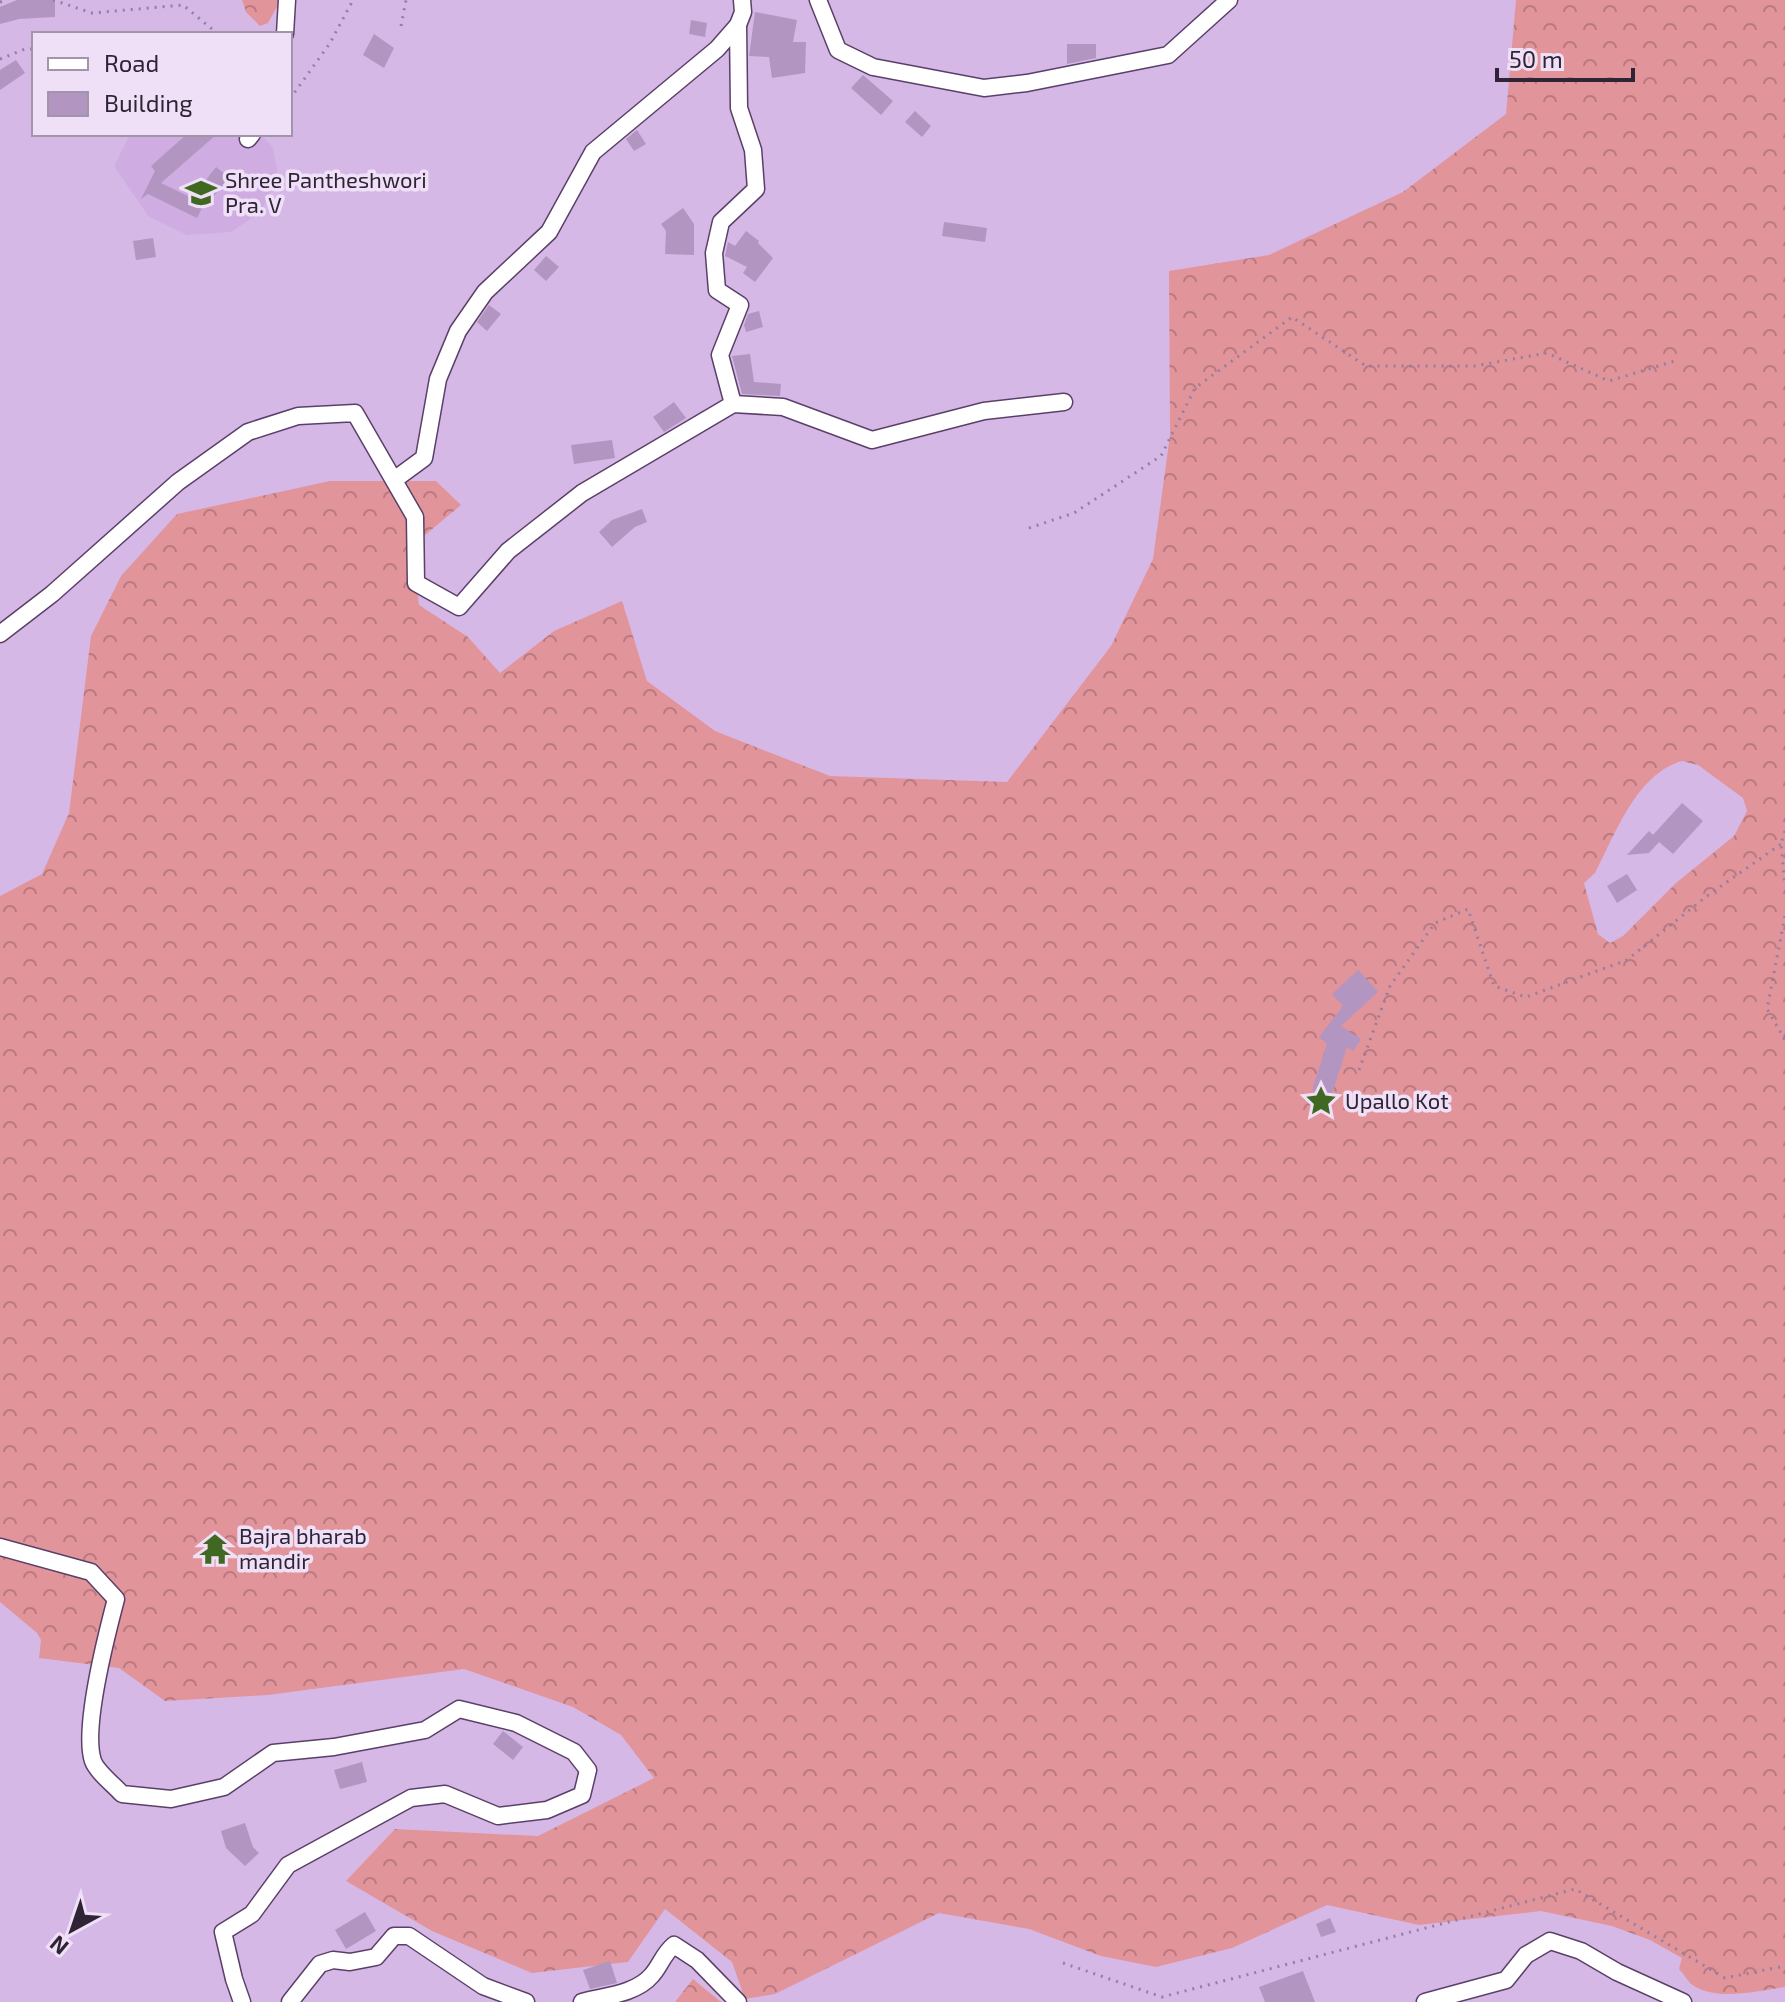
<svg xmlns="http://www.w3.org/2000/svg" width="1785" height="2002" viewBox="0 0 1785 2002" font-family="'Exo 2',sans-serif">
<defs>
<pattern id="forest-crowns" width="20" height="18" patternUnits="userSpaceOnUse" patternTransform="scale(2)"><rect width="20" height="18" fill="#e2949b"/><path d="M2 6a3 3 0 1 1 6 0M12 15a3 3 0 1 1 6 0" fill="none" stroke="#b8797f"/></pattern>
</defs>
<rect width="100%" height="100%" fill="#d6b8e7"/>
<polygon fill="#cfade2" points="130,134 260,134 273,147 278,175 261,212 231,232 187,235 148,216 114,166"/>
<g fill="url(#forest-crowns)" fill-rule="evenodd">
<polygon points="242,0 281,0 268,23 260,26 246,12"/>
<path d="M1516,0H1785V1987C1757,1991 1715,2002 1691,1984C1687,1980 1683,1973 1679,1969L1682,1958L1650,1940L1612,1926L1541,1911L1419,1925L1327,1905L1232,1948L1156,1967L1101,1956L1029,1929L939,1913L775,1994L745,1999L732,1962L665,1909L628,1962L532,1973L432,1931L346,1881L395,1829L538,1836L654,1778L621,1735L573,1707L464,1669L268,1695L165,1701L119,1668L39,1658L41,1640L37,1633L0,1602V896L42,874L69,813L91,636L121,576L177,514L330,481H436L461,505L412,546L419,605L468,637L500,673L554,631L622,601L647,681L715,731L830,776L1007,782L1111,646L1153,559L1170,435L1169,271L1269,255L1403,192L1506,114ZM1682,761L1698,765L1743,798L1747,811L1734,836L1676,883L1623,936L1610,943L1598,934L1584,883L1595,873C1615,835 1636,774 1682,761Z"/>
<polygon points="693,1979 721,2002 675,2002"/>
</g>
<g fill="#b295c1">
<polygon points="17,0 55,0 55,17 19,19 0,24 0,7"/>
<polygon points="755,12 797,20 793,42 806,42 805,73 772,78 769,57 749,56"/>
<polygon points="691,20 707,23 705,37 689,34"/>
<polygon points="374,34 394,48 384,68 363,55"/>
<polygon points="1067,44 1096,44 1096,58 1067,64"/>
<polygon points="16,60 25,73 0,90 0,70"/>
<polygon points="863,75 893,101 881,115 851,88"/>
<polygon points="915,111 931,126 922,137 905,122"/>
<polygon points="637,130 646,144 634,151 626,139"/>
<polygon points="187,134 217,134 161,183 192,198 216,167 229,177 209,202 206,200 197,218 148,194 141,199 155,171 151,166"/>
<polygon points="683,208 694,224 694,255 665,254 666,231 661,224"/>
<polygon points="944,222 987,228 985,242 942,236"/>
<polygon points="746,231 759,241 758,243 773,258 755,282 743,273 747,267 725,256 728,242 735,246"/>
<polygon points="153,238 156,257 136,260 133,241"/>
<polygon points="546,256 559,267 546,281 534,270"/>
<polygon points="489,305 501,314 487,331 477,322"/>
<polygon points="759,311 763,327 746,332 744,325 748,314"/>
<polygon points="750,354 754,382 781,384 780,396 742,394 732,356"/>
<polygon points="674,402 686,418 664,432 653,417"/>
<polygon points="612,440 615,458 574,464 571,445"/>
<polygon points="642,509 647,522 635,527 612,547 599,532 612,520"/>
<polygon points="1682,803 1703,821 1673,854 1659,842 1649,853 1627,855 1649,831 1653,835"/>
<polygon points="1627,874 1637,890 1617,903 1607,886"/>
<polygon points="1358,970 1378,992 1341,1026 1361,1039 1353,1051 1347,1047 1331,1097 1312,1090 1327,1044 1319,1037 1343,1006 1332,994"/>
<polygon points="503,1731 523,1747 513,1760 493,1744"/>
<polygon points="362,1762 367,1782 340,1789 334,1770"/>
<polygon points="245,1823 253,1847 259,1853 245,1866 226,1848 221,1831"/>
<polygon points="365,1912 376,1931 346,1949 335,1930"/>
<polygon points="1330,1918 1336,1932 1321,1937 1316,1924"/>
<polygon points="610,1961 617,1983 590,1989 583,1970"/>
<polygon points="1303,1971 1315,2002 1265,2002 1259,1987"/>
</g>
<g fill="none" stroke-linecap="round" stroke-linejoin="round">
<defs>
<g id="street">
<polyline points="818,0 838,50 873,67 984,88 1027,83 1168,55 1229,0"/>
<polyline points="285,34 287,0"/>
<polyline points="248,139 252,134"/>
<polyline points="733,404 720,355 740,305 717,290 714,253 721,222 756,189 753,150 739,108 738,25 743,12 742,0"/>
<polyline points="394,480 424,458 438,379 458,331 485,292 549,232 593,152 717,49 738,25"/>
<polyline points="0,634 52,594 178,482 248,432 298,416 355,413 415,517 416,583 459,607 508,551 582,493 733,404 783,407 872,440 984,411 1064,402"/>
<path d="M0,1547L91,1572L116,1599C107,1633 82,1729 93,1761C97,1772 114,1785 122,1794L171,1799L224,1787L273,1753L334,1747L425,1730L459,1709L516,1723L574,1752L588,1770L582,1795L547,1810L498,1816L445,1794L411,1798L288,1865L252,1914L223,1932L234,1979L242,2002"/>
<polyline points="290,2002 320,1964 333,1960 350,1962 376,1957 394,1936 409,1936 483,1986 526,2002"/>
<path d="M582,2002C605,1996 636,1994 652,1975C661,1965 663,1954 674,1945L697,1960L738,2002"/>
<polyline points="1425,2002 1506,1980 1526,1955 1550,1941 1581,1951 1617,1972 1683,2002"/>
</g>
</defs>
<use href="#street" stroke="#5a4068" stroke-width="19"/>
<g stroke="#947ea1" stroke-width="3" stroke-dasharray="2 6" stroke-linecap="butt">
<polyline points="53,0 92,13 183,5 218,34"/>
<polyline points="0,2 7,0"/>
<polyline points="401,26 406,0"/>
<polyline points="0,59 25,49 34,49"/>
<polyline points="290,99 330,43 353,0"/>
<polyline points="1029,528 1074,513 1161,456 1195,388 1292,317 1366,366 1474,366 1547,353 1609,381 1678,360"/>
<polyline points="1785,831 1781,844 1785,886"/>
<polyline points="1785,916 1767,1009 1785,1040"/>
<polyline points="1359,1070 1390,986 1435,923 1468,909 1494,986 1526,997 1627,960 1707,896 1781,844"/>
<polyline points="1063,1963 1162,1997 1575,1889 1725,1978 1785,1966"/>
</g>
<use href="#street" stroke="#fff" stroke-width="16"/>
</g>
<defs>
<symbol id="school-bare" viewBox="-9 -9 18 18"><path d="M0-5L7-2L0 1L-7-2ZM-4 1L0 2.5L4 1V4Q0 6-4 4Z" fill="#416822" stroke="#efe0f7" stroke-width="2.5" paint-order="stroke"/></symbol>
<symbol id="sight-bare" viewBox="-9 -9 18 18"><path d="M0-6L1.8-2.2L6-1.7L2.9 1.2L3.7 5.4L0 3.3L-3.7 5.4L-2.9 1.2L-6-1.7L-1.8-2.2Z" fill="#416822" stroke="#efe0f7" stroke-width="2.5" paint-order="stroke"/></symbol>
<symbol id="temple-bare" viewBox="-9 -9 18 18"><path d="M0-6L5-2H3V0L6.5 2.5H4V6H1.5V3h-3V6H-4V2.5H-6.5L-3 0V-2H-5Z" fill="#416822" stroke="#efe0f7" stroke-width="2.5" paint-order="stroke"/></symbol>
</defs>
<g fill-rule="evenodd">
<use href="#school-bare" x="179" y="171" width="44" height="44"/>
<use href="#sight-bare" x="1299" y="1079" width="44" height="44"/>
<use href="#temple-bare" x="193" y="1527" width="44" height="44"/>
</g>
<g text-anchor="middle" stroke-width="7" stroke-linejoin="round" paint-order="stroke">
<g font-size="22" fill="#2f2436" stroke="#efe0f7" text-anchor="start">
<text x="225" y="188">Shree Pantheshwori<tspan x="225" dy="25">Pra. V</tspan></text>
<text x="1345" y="1109">Upallo Kot</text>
<text x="239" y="1544">Bajra bharab<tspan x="239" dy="25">mandir</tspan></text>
</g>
</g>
<rect x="32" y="32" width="260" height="104" fill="#efe0f7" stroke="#a295aa" stroke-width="2"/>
<rect x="48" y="58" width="40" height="12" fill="#ffffff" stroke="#a295aa" stroke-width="2"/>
<text x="104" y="72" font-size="24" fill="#2f2436">Road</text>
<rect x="48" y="92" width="40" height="24" fill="#b295c1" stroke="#a295aa" stroke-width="2"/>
<text x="104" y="112" font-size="24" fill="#2f2436">Building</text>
<g transform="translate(72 1930) rotate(220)" stroke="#efe0f7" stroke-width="6" paint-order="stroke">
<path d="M0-6L14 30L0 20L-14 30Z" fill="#2f2436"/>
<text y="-12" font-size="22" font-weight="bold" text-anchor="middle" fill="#2f2436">N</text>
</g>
<path d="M1497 68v12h136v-12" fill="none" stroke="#2f2436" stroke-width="4"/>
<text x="1509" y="68" font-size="24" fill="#2f2436" stroke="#efe0f7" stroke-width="6" paint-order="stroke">50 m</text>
</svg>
